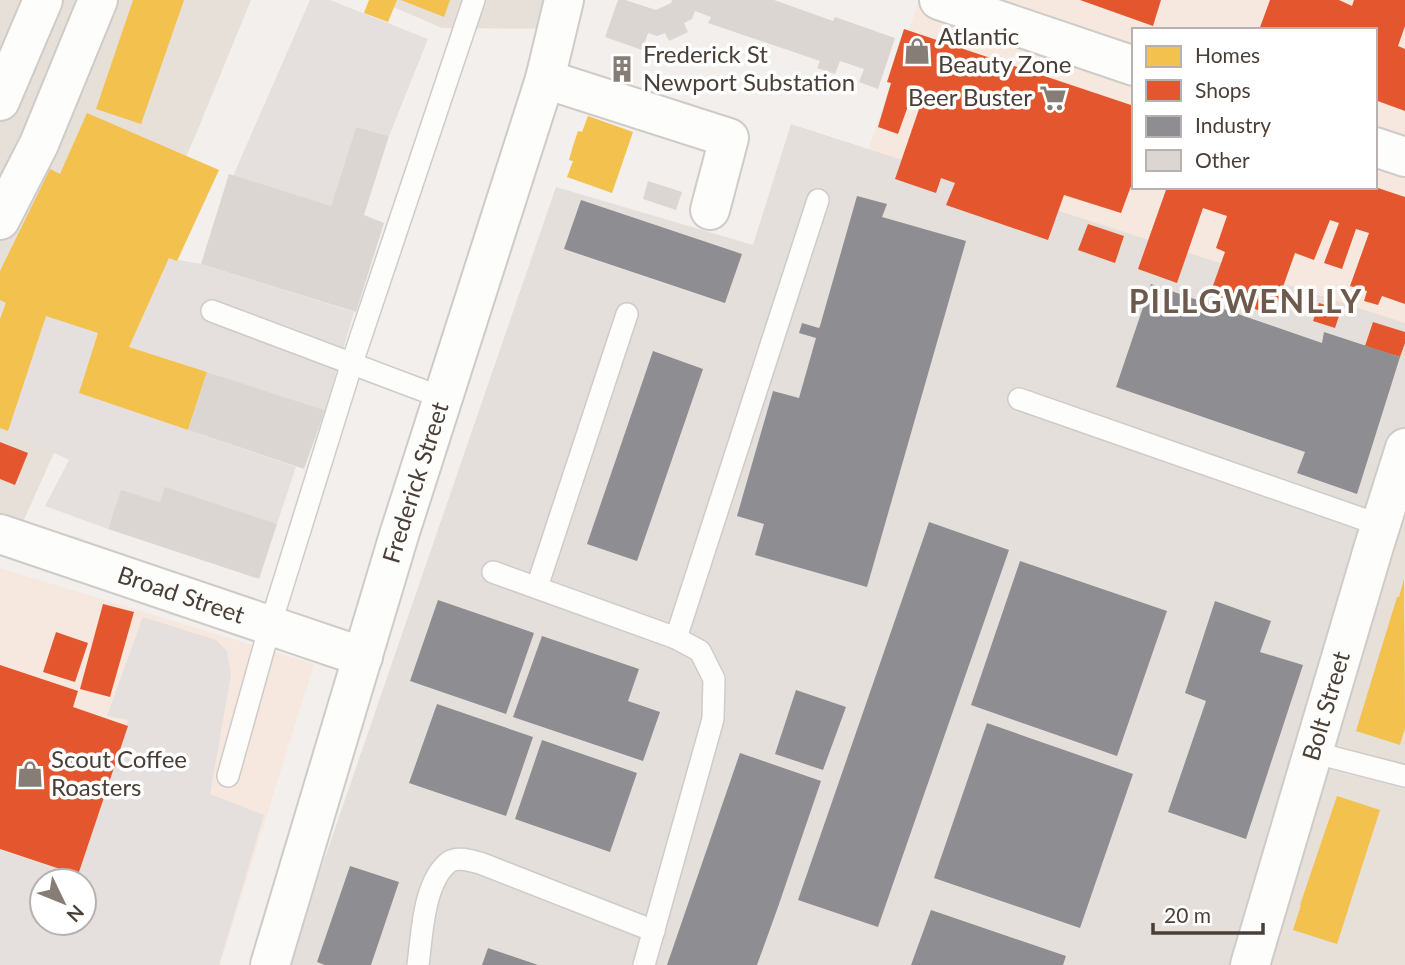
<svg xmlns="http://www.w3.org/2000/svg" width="1405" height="965" viewBox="0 0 1405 965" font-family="Lato,sans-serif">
<rect width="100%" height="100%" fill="#f3efec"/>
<g fill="#e7e0d9">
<polygon points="0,0 251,0 196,134 15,540 0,534"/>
<polygon points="377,0 583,0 578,29 442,28"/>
<polygon points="1405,450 1405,965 1250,965"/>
</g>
<g fill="#f6e8de" fill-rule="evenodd">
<path d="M919,0H1363L1405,14V353L858,180ZM1134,30H1375V187H1134Z"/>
<path d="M0,568L314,664L220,965H0ZM42,881H84V923H42Z"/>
</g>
<polygon fill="#e5dfdb" points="791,124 1405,323 1405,445 1239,965 288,965 556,187 753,245"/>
<g fill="#e5e0dd" fill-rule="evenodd">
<polygon points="310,0 330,0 428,39 389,136 356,127 331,206 233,176"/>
<polygon points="169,258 201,264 354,312 325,410 129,347"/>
<polygon points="46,316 98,333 79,393 296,467 277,524 160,502 122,491 108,529 45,506 69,460 8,431"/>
<path d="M143,617L216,640L227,651L231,675L210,794L264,815L219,965H0V850L78,875L128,720L107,716ZM42,881H84V923H42Z"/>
</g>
<g fill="#f2c14e">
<polygon points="133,0 184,0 141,124 96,109"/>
<polygon points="369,0 397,0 388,22 364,13"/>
<polygon points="401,0 450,0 444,17"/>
<polygon points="87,113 219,170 177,261 169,258 129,347 207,372 188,430 79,393 98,333 46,316 8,431 0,428 0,319 6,303 0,300 0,271 50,169 60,174"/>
<polygon points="588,116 633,132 612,193 567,177 573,161 569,160 573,146 578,131 582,132"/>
<polygon points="1404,579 1405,728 1400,745 1356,731 1397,597 1399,597"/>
<polygon points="1337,796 1380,810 1337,944 1293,930 1301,905 1300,905"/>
</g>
<g fill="#e4572e">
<polygon points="1080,0 1161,0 1153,26"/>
<polygon points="1270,0 1339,0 1352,6 1354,0 1405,0 1405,26 1398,46 1405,49 1405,111 1375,100 1375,30 1259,30"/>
<polygon points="904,29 1134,106 1134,178 1121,213 1064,195 1048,240 946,205 955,183 941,178 936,193 895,179 919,109 908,106 898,134 878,127 891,83 887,82"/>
<polygon points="1167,187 1375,187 1405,197 1405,304 1382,296 1378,305 1364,301 1367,291 1350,286 1369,233 1356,229 1342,269 1324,263 1339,223 1330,220 1314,260 1295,253 1273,315 1210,294 1225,252 1216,248 1227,216 1203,208 1177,283 1138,269"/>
<polygon points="1088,224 1124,236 1115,263 1078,250"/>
<polygon points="1319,303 1341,310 1335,328 1313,321"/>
<polygon points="1373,322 1405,332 1405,343 1400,357 1365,346"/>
<polygon points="0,442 28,453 15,485 0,479"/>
<polygon points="103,604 134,612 110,697 80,689"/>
<polygon points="56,632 88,643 75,682 43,672"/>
<polygon points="0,665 78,691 73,707 128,726 78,875 0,849"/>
</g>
<g fill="#8d8d92">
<polygon points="857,196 887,204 882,217 966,241 867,587 755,555 764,524 737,516 773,391 799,398 816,338 799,333 802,323 819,328 820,326"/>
<polygon points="581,200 742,254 725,303 564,249"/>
<polygon points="1151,284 1322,343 1324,332 1400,357 1357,494 1297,473 1305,452 1116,387"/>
<polygon points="653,351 703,369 637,561 587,544"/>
<polygon points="929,522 1009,550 878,927 798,900"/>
<polygon points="1020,561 1167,611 1117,756 971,705"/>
<polygon points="438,600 534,633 506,714 410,681"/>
<polygon points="1215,601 1271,621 1260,652 1303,665 1246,839 1168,812 1206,701 1185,693"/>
<polygon points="542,636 639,669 628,701 660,712 643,761 513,717"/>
<polygon points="796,690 846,707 823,770 775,754"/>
<polygon points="437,704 533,737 506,816 409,783"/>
<polygon points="987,723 1133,774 1080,928 934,878"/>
<polygon points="542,740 637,773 610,852 515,819"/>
<polygon points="740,753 821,781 778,907 757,965 667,965"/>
<polygon points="350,866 399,882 371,965 325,965 317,962"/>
<polygon points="931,910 1066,956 1063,965 911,965"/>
<polygon points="488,948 538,965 482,965"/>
</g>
<g fill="#dbd6d2">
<polygon points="618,0 625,0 656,10 671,3 672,0 774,0 833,21 835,17 895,38 878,89 859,82 864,69 840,61 835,74 817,68 820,61 708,23 711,17 695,11 692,19 684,23 688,32 669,41 665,33 657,36 648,33 642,50 605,37"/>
<polygon points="616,60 630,61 629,78 615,77"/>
<polygon points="356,127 389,136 364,215 384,223 356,312 201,264 229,174 331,206"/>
<polygon points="648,181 682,192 676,210 643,199"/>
<polygon points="207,372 325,410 304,469 188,430"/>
<polygon points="165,487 277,524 259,579 108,529 121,490 160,502"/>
</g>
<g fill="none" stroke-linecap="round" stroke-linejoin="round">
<defs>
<g id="service">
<polyline points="212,311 443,398"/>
<polyline points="1019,399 1380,525"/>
<polyline points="493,572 676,638 700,651 714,679 713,719 644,965"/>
<polyline points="537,587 627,314"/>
<polyline points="676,638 818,200"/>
<polyline points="1312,752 1405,776"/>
<polyline points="228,776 270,626 352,363 474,0"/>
<path d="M418,965C422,936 423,882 449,862C458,856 471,861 480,863L654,931"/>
</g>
<g id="minor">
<polyline points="545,79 729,138 710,210"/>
<polyline points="0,101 43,0"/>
<polyline points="0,220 39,144 98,0"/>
<path id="s1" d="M0,534L363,657"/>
<path id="s2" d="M1250,965L1374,546L1405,448"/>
</g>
<g id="tertiary">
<polyline points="939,0 1134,66"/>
<polyline points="1375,147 1405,157"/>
<path id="s3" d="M270,965L399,535L545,79L564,0"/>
</g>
</defs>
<use href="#service" stroke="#cfcbc8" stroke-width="24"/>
<use href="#minor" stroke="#cfcbc8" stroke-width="42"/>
<use href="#tertiary" stroke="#cfcbc8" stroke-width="42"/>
<use href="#service" stroke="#fdfdfc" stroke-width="21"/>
<use href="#minor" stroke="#fdfdfc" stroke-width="38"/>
<use href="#tertiary" stroke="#fdfdfc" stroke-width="38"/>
</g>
<defs>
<symbol id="shop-bare" viewBox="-9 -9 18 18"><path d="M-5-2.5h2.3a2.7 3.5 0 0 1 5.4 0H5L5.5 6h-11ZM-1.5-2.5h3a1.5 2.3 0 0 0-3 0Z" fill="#857d76" stroke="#fff" stroke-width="2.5" paint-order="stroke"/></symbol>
<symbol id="building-bare" viewBox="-9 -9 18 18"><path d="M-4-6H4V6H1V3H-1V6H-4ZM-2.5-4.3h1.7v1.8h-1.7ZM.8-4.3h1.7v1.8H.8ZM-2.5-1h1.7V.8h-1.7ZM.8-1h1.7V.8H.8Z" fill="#857d76" stroke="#fff" stroke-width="2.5" paint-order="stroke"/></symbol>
<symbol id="supermarket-bare" viewBox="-9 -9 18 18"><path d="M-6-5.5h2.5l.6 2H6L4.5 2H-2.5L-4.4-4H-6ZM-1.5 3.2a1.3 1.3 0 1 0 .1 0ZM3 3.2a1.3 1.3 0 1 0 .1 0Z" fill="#857d76" stroke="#fff" stroke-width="2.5" paint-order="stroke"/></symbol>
</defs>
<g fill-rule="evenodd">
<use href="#shop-bare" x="898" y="32" width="38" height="38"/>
<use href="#building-bare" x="603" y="50" width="38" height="38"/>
<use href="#supermarket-bare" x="1034" y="79" width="38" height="38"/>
<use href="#shop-bare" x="11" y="755" width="38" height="38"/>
</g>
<g text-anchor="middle" stroke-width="7" stroke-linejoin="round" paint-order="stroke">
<g font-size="24" fill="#4a3f36" stroke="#fff" text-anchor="start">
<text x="938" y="45">Atlantic<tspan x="938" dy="28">Beauty Zone</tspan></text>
<text x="643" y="63">Frederick St<tspan x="643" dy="28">Newport Substation</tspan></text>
<text x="1032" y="106" text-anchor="end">Beer Buster</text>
<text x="51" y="768">Scout Coffee<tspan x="51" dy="28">Roasters</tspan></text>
</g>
<g font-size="24" fill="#4a3f36" stroke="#fff">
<text dy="8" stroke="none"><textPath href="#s3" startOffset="504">Frederick Street</textPath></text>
<text dy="8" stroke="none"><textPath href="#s1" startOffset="191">Broad Street</textPath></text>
<text dy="8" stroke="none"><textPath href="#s2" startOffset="270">Bolt Street</textPath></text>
</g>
<g font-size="32" font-weight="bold" letter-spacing="2" fill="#6e5a4c" stroke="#fff">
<text x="1246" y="313">PILLGWENLLY</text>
</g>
</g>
<rect x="1132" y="28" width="245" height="161" fill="#ffffff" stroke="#b7b2af" stroke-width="2"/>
<rect x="1146" y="46" width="35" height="21" fill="#f2c14e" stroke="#b7b2af" stroke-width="2"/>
<text x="1195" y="63" font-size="21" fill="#4a3f36">Homes</text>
<rect x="1146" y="80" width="35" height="21" fill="#e4572e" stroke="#b7b2af" stroke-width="2"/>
<text x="1195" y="98" font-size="21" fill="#4a3f36">Shops</text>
<rect x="1146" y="116" width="35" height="21" fill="#8d8d92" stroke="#b7b2af" stroke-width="2"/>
<text x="1195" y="133" font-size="21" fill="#4a3f36">Industry</text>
<rect x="1146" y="150" width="35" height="21" fill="#dbd6d2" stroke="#b7b2af" stroke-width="2"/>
<text x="1195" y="168" font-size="21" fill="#4a3f36">Other</text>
<g transform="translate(63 902) rotate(133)"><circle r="33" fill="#ffffff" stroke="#b7b2af" stroke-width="2"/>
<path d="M0-5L12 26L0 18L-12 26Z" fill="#857d76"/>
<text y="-10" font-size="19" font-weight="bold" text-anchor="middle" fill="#4a3f36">N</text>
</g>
<path d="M1153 923v10h110v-10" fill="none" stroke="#4a3f36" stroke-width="3.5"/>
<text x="1164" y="923" font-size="21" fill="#4a3f36" stroke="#ffffff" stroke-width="5" paint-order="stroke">20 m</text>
</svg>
